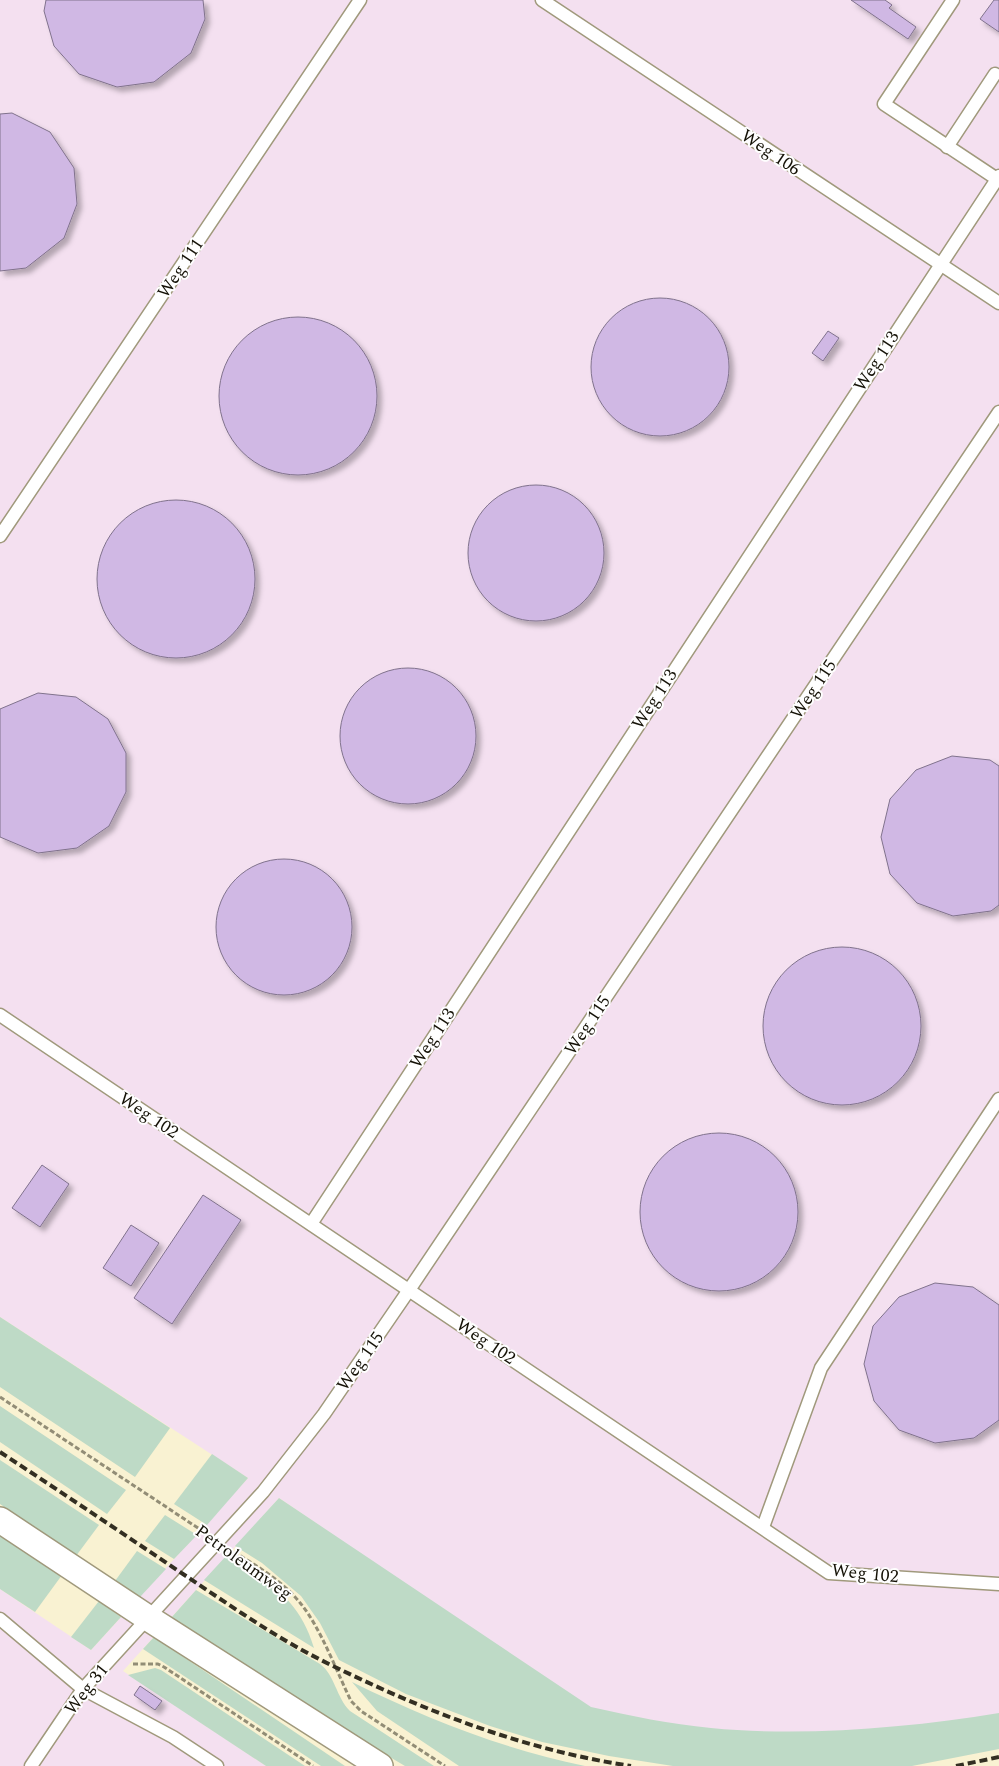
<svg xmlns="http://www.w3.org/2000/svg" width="999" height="1766" viewBox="0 0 999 1766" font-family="Spectral,serif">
<defs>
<filter id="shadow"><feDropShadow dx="4.5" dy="4.5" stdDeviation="2.5" flood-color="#0004"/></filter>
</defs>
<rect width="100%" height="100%" fill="#f9f2d2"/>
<polygon fill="#f4e0f0" points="0,0 999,0 999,1720 788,1738 600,1717 279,1498 123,1671 266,1766 0,1766 0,1589 91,1650 248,1478 0,1317"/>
<g fill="#bedac6">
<polygon points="0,1317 170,1428 135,1477 0,1387"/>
<polygon points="0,1406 126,1490 107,1514 0,1442"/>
<polygon points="212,1454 248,1478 207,1525 174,1504"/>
<polygon points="0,1460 99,1525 76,1556 0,1504"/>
<path d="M279,1498L591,1707C631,1716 670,1724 711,1728C802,1737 908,1728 999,1713V1749L912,1766H673L609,1756L542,1742L490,1726L406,1694L339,1660L320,1623L301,1596L262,1563L235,1546Z"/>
<polygon points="165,1515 197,1535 174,1559 145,1541"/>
<polygon points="0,1534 62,1575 35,1612 0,1589"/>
<polygon points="137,1551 166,1569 140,1597 115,1581"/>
<path d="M227,1555C268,1583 299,1597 314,1648L204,1580Z"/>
<path d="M196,1590L320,1664C335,1675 336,1697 350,1711L434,1766H405L295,1701L171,1618Z"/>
<polygon points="99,1601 121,1617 91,1650 71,1637"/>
<polygon points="154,1637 345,1766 321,1766 143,1649"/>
<polygon points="155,1668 161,1670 305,1766 266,1766 128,1675"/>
<path d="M352,1682C425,1718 505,1750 585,1766H459L377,1711Z"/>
</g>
<g fill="#d0b8e4" stroke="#80728c" filter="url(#shadow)">
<polygon points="46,0 203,0 205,19 191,53 154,82 117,87 79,74 54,46 44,11"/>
<polygon points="851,0 885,0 892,5 889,8 916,27 908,39"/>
<polygon points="994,0 999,0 999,32 980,19"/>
<polygon points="12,113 50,132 74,168 77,204 64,238 26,268 0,271 0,114"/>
<circle cx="660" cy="367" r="69"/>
<circle cx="298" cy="396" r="79"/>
<polygon points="828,331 839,338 823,361 812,353"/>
<circle cx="536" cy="553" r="68"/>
<circle cx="176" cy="579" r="79"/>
<circle cx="408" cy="736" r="68"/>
<polygon points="38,693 76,697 108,719 126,753 126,792 109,826 77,848 38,853 0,837 0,709"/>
<polygon points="952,756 990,760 999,766 999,905 991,911 953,916 917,903 890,874 881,837 890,799 916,770"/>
<circle cx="284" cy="927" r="68"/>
<circle cx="842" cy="1026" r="79"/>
<circle cx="719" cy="1212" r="79"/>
<polygon points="42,1165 69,1184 40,1227 12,1208"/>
<polygon points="203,1195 241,1220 172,1324 134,1298"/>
<polygon points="131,1225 159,1243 131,1286 103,1268"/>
<polygon points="935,1283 973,1287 999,1305 999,1420 974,1438 935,1443 899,1430 874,1401 864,1364 873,1326 899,1297"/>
<polygon points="140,1686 162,1701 155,1710 134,1695"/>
</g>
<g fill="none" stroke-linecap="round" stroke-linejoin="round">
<defs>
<g id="service">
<polyline points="542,0 999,303"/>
<polyline points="953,0 884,104 997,179"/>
<polyline points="947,147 995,74"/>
<polyline points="0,536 360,0"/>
<polyline points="0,1015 829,1573 999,1584"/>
<polyline points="311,1224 999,176"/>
<polyline points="763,1527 821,1368 999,1099"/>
<polyline points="0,1619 83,1689 173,1737 217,1766"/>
<polyline points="31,1766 83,1689 263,1492 324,1414 409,1290 999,412"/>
</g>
<polyline id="minor" points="0,1520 148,1618 380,1766"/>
</defs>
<use href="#service" stroke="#a0997c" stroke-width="15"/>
<use href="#minor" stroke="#a0997c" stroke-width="28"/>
<g stroke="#928d76" stroke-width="3" stroke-dasharray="5 2.5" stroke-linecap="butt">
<polyline points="0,1397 201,1530"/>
<path d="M234,1552C257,1566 284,1582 301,1604C320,1627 337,1672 351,1701L361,1711L445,1766"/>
<polyline points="133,1664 158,1664 164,1667 313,1766"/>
</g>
<use href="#service" stroke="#fff" stroke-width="12"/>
<use href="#minor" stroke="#fff" stroke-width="25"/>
<g stroke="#332f22" stroke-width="4" stroke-dasharray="8 4" stroke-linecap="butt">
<path d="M0,1452C61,1492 122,1533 183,1574C231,1606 279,1640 331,1665C427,1712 525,1750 631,1766"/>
<polyline points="956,1766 999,1757"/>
</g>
</g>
<g text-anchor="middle" stroke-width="4" stroke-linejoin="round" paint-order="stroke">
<g font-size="18" fill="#141106" stroke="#fefefe">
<text transform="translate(771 152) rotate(34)" y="6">Weg 106</text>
<text transform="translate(180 268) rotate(-56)" y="6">Weg 111</text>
<text transform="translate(876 361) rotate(-57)" y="6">Weg 113</text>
<text transform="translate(813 689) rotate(-56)" y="6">Weg 115</text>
<text transform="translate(654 699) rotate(-57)" y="6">Weg 113</text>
<text transform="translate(587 1025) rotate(-56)" y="6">Weg 115</text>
<text transform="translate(432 1038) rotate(-57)" y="6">Weg 113</text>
<text transform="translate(149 1115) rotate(34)" y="6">Weg 102</text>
<text transform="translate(486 1341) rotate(34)" y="6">Weg 102</text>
<text transform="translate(360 1361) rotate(-55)" y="6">Weg 115</text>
<text transform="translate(244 1562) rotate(36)" y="6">Petroleumweg</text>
<text transform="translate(865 1573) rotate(6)" y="6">Weg 102</text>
<text transform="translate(86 1689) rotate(-52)" y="6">Weg 31</text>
</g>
</g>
</svg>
